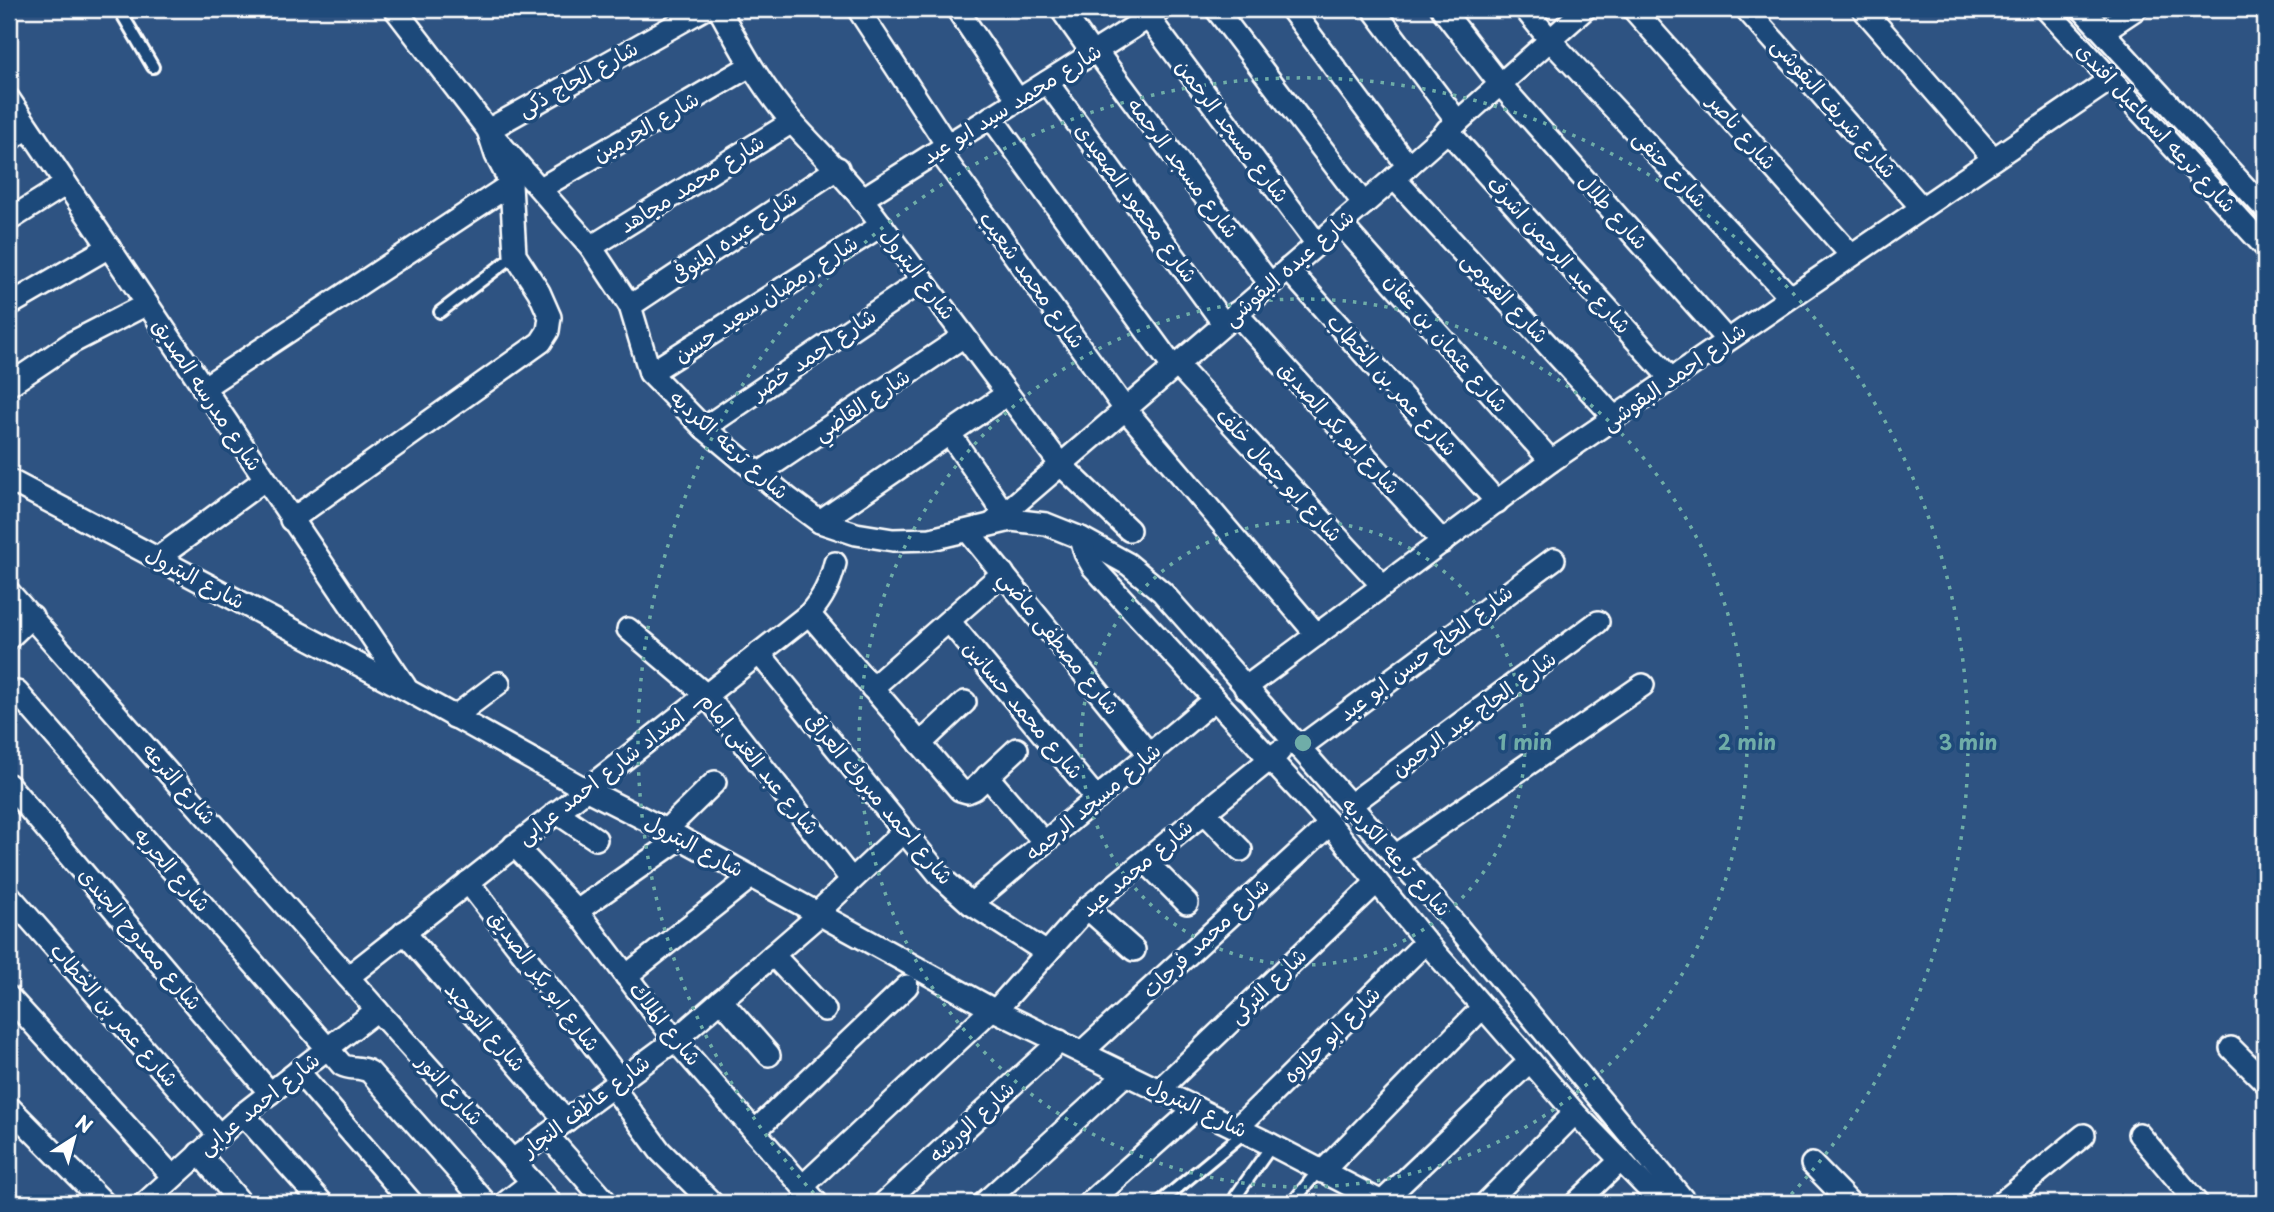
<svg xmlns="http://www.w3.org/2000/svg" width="2274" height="1212" viewBox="0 0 2274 1212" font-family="'Playpen Sans','Playpen Sans Arabic',sans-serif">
<rect width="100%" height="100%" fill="#2e5382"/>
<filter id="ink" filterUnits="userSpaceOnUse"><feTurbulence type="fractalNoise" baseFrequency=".0143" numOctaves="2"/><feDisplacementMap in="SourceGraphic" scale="14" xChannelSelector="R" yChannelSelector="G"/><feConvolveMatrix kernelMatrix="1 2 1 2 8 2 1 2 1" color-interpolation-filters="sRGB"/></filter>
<g filter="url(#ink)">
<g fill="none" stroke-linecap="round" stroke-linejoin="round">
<defs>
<g id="lane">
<polyline points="119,9 153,67"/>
<polyline points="440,312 515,255"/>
<polyline points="1236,1196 1272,1145"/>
<polyline points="1159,1203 1245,1132"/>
<polyline points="1292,1203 1319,1170"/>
</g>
<g id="street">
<polyline points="395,9 488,130 591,247 630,306 650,373 704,428 789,499 820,522 856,534 893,540 931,539 1011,520 1046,524 1081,538 1128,564 1162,592 1451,919 1686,1203"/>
<path d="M719,9C741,49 762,88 793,123C816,149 840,171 862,199L1060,464L1129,530"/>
<polyline points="858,9 947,145"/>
<polyline points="957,9 1018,100"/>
<polyline points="1061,9 1092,53"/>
<polyline points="1216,9 1364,204"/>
<polyline points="1291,9 1408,166"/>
<polyline points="1373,9 1458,122"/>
<polyline points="1442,9 1500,84 1727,340"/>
<polyline points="1525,9 1550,40 1790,297"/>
<polyline points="1633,9 1851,255"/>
<polyline points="1746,9 1921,207"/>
<polyline points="1863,9 1993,158"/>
<polyline points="2046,9 2265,247"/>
<polyline points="2082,9 2265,209"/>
<polyline points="1148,17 1317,244"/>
<polyline points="2103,31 2136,9"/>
<polyline points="1096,51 1270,284"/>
<polyline points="1047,82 1224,324"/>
<polyline points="9,99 405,686"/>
<polyline points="991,117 1173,367"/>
<polyline points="1447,130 1671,379"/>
<polyline points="9,140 28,128"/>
<polyline points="939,151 1125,409 1317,635"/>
<polyline points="1394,178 1615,418"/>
<polyline points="541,188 750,66"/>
<polyline points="862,199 1162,9"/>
<polyline points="9,220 66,184"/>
<polyline points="1341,224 1551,461"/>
<polyline points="591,247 792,122"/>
<polyline points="1288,269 1497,502"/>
<polyline points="9,305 109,247"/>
<polyline points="630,306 838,168"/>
<polyline points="1236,313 1443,542"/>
<polyline points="1176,364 1383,586"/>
<polyline points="650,373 882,225"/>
<polyline points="9,385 73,342 147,304"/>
<polyline points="203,388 511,184"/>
<polyline points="704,428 923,280"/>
<polyline points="949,433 1004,513"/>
<polyline points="760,473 964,336"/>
<polyline points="9,480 407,690 585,789 666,830 992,1009 1272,1145 1384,1203"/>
<polyline points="291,520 541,342 548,331 550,317 539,292 515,255 511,184 496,155 488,130 704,9"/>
<polyline points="820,522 1007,394"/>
<polyline points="992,524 1408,166 1585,9"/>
<polyline points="968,531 1149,754"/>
<polyline points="1081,538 1085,553 1093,567 1330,824 1426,942 1530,1061 1575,1113 1662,1203"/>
<polyline points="158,558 264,480"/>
<polyline points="9,592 377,1010 551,1203"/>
<polyline points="809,614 960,790 967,792 974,789 1017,749"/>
<polyline points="949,621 1097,799"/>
<polyline points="628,629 706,695 851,879"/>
<polyline points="9,638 32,616"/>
<polyline points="759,653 942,878 971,904 1047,953"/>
<polyline points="872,688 1003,573"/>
<polyline points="1245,688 1551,461 2111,79"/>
<path d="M17,692L342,1065C351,1070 360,1066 370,1072L486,1203"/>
<polyline points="454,717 499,683"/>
<polyline points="920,744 965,702"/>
<polyline points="1299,748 1554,559"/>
<polyline points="987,776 1044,842"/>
<polyline points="9,785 270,1093"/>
<polyline points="1350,805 1598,622"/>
<polyline points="556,812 596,839"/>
<polyline points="1204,812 1241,850"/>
<polyline points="666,830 715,782"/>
<polyline points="514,845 577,911 675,1040 817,1203"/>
<polyline points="1395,856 1643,685"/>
<polyline points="1145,861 1187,903"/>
<polyline points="468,882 621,1081"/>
<polyline points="9,895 219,1135"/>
<polyline points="971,904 1215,699"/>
<polyline points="1087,908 1134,950"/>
<polyline points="577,911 681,838"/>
<polyline points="817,913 903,832"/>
<polyline points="404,932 566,1121"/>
<polyline points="773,955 825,1010"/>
<polyline points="626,976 751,877"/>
<path d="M348,977L809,614C823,598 830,584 835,563"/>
<polyline points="9,997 173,1177"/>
<polyline points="721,1000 769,1055"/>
<polyline points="996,1010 1087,908 1280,751"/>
<polyline points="2231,1048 2265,1082"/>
<polyline points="1082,1052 1330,824"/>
<polyline points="298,1071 412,1203"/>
<polyline points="613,1087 660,1151 712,1203"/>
<polyline points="1159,1090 1377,882"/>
<polyline points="9,1107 104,1203"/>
<polyline points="243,1114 322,1203"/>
<polyline points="1237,1128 1426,942"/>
<polyline points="755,1131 907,986"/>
<polyline points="2139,1134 2197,1203"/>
<polyline points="547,1135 607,1203"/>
<polyline points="199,1153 241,1203"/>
<polyline points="513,1160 675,1040 819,915"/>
<polyline points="1812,1164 1850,1203"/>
<polyline points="1322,1172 1483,1007"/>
<polyline points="803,1186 992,1009"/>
<polyline points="1382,1202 1530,1061"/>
<polyline points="145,1203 243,1114 377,1010"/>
<polyline points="505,1203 532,1182"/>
<polyline points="884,1203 1060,1041"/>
<polyline points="984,1203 1126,1074"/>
<polyline points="1089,1203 1196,1108"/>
<polyline points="1486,1203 1575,1113"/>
<polyline points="1576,1203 1621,1160"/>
<polyline points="2001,1203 2084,1135"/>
</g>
</defs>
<use href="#lane" stroke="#fff" stroke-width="16"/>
<use href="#street" stroke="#fff" stroke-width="26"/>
<use href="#lane" stroke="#1f4a7a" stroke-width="10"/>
<use href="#street" stroke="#1f4a7a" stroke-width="21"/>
</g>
</g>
<g fill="none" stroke="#6fada8" stroke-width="3.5" stroke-dasharray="3.5 7">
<circle cx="1303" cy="743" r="222"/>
<circle cx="1303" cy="743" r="444"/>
<path d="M821 1201A665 665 0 1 1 1785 1201"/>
</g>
<g text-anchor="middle" stroke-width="7" stroke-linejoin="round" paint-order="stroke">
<g font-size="21" fill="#fff" stroke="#1f4a7a">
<text transform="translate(578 79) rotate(-29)" y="7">شارع الحاج ذكى</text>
<text transform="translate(1012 104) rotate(-32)" y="7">شارع محمد سيد ابو عيد</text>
<text transform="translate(1834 108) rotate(49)" y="7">شارع شريف البقوشى</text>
<text transform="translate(646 127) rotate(-30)" y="7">شارع الحرمين</text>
<text transform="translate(2156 128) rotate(47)" y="7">شارع ترعه اسماعيل افندى</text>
<text transform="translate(1232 131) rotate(53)" y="7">شارع مسجد الرحمن</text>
<text transform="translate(1742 132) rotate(49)" y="7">شارع ناصر</text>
<text transform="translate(1183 168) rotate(53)" y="7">شارع مسجد الرحمه</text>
<text transform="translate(1670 169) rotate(47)" y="7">شارع حنفى</text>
<text transform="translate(692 184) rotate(-32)" y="7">شارع محمد مجاهد</text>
<text transform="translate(1136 203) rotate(54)" y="7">شارع محمود الصعيدى</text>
<text transform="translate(1613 212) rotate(48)" y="7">شارع طلال</text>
<text transform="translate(734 237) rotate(-34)" y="7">شارع عبده المنوفى</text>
<text transform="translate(1559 255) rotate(48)" y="7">شارع عبد الرحمن اشرف</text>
<text transform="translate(1289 268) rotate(-41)" y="7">شارع عبده البقوشى</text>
<text transform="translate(918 274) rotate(53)" y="7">شارع البترول</text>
<text transform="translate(1032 280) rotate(54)" y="7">شارع محمد شعيب</text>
<text transform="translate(1505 298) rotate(47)" y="7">شارع الفيومى</text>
<text transform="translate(766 299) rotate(-33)" y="7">شارع رمضان سعيد حسن</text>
<text transform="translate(1446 343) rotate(49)" y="7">شارع عثمان بن عفان</text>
<text transform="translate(814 354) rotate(-34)" y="7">شارع احمد خضر</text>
<text transform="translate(1674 377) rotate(-35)" y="7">شارع احمد البقوشى</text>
<text transform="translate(1392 385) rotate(48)" y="7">شارع عمر بن الخطاب</text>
<text transform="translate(207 395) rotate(56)" y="7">شارع مدرسه الصديق</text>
<text transform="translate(862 405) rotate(-34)" y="7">شارع القاضي</text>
<text transform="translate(1339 428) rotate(48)" y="7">شارع ابو بكر الصديق</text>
<text transform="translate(729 445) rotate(42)" y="7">شارع ترعه الكرديه</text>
<text transform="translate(1279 475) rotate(47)" y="7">شارع ابو جمال خلف</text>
<text transform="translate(195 578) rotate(28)" y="7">شارع البترول</text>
<text transform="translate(1059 643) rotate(51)" y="7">شارع مصطفى ماضي</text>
<text transform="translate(1426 653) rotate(-37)" y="7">شارع الحاج حسن ابو عبد</text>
<text transform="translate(1023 710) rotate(50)" y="7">شارع محمد حسانين</text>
<text transform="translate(1474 714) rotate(-36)" y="7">شارع الحاج عبد الرحمن</text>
<text transform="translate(759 764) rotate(51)" y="7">شارع عبد الغنى إمام</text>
<text transform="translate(601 777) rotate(-38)" y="7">امتداد شارع احمد عرابى</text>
<text transform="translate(179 784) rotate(49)" y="7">شارع الترعه</text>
<text transform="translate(879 799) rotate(50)" y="7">شارع احمد مبروك العراقى</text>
<text transform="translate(1093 802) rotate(-40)" y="7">شارع مسجد الرحمه</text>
<text transform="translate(694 846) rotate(28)" y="7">شارع البترول</text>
<text transform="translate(1396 857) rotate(48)" y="7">شارع ترعه الكرديه</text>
<text transform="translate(1137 868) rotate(-40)" y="7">شارع محمد عيد</text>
<text transform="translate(172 870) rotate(49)" y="7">شارع الحريه</text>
<text transform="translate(1206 938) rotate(-43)" y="7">شارع محمد فرحات</text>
<text transform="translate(140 939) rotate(50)" y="7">شارع ممدوح الجندى</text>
<text transform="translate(544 981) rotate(53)" y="7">شارع ابو بكر الصديق</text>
<text transform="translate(1268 986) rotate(-44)" y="7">شارع التركى</text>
<text transform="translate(114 1015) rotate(49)" y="7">شارع عمر بن الخطاب</text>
<text transform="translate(665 1024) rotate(51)" y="7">شارع الملاك</text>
<text transform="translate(485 1027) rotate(49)" y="7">شارع التوحيد</text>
<text transform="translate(1332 1035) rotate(-45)" y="7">شارع ابو حلاوه</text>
<text transform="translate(450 1090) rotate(48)" y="7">شارع النور</text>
<text transform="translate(259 1104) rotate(-39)" y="7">شارع احمد عرابى</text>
<text transform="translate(586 1106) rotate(-37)" y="7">شارع عاطف النجار</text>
<text transform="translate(1197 1108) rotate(26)" y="7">شارع البترول</text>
<text transform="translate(972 1122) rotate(-43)" y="7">شارع الورشه</text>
</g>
</g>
<circle cx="1303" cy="743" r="10" fill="#6fada8" stroke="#1f4a7a" stroke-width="3.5"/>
<g font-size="21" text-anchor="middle" font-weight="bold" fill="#6fada8" stroke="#1f4a7a" stroke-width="7" stroke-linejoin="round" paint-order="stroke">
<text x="1525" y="750">1 min</text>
<text x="1747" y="750">2 min</text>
<text x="1968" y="750">3 min</text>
</g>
<rect width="2274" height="1212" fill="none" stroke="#1f4a7a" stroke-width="35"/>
<rect x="18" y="18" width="2239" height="1177" fill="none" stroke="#fff" stroke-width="2.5" filter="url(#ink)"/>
<g transform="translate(74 1138) rotate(36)" stroke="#1f4a7a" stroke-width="5" paint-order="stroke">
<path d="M0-5L12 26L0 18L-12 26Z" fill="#ffffff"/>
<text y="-10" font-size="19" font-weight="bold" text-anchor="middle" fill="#ffffff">N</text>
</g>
</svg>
